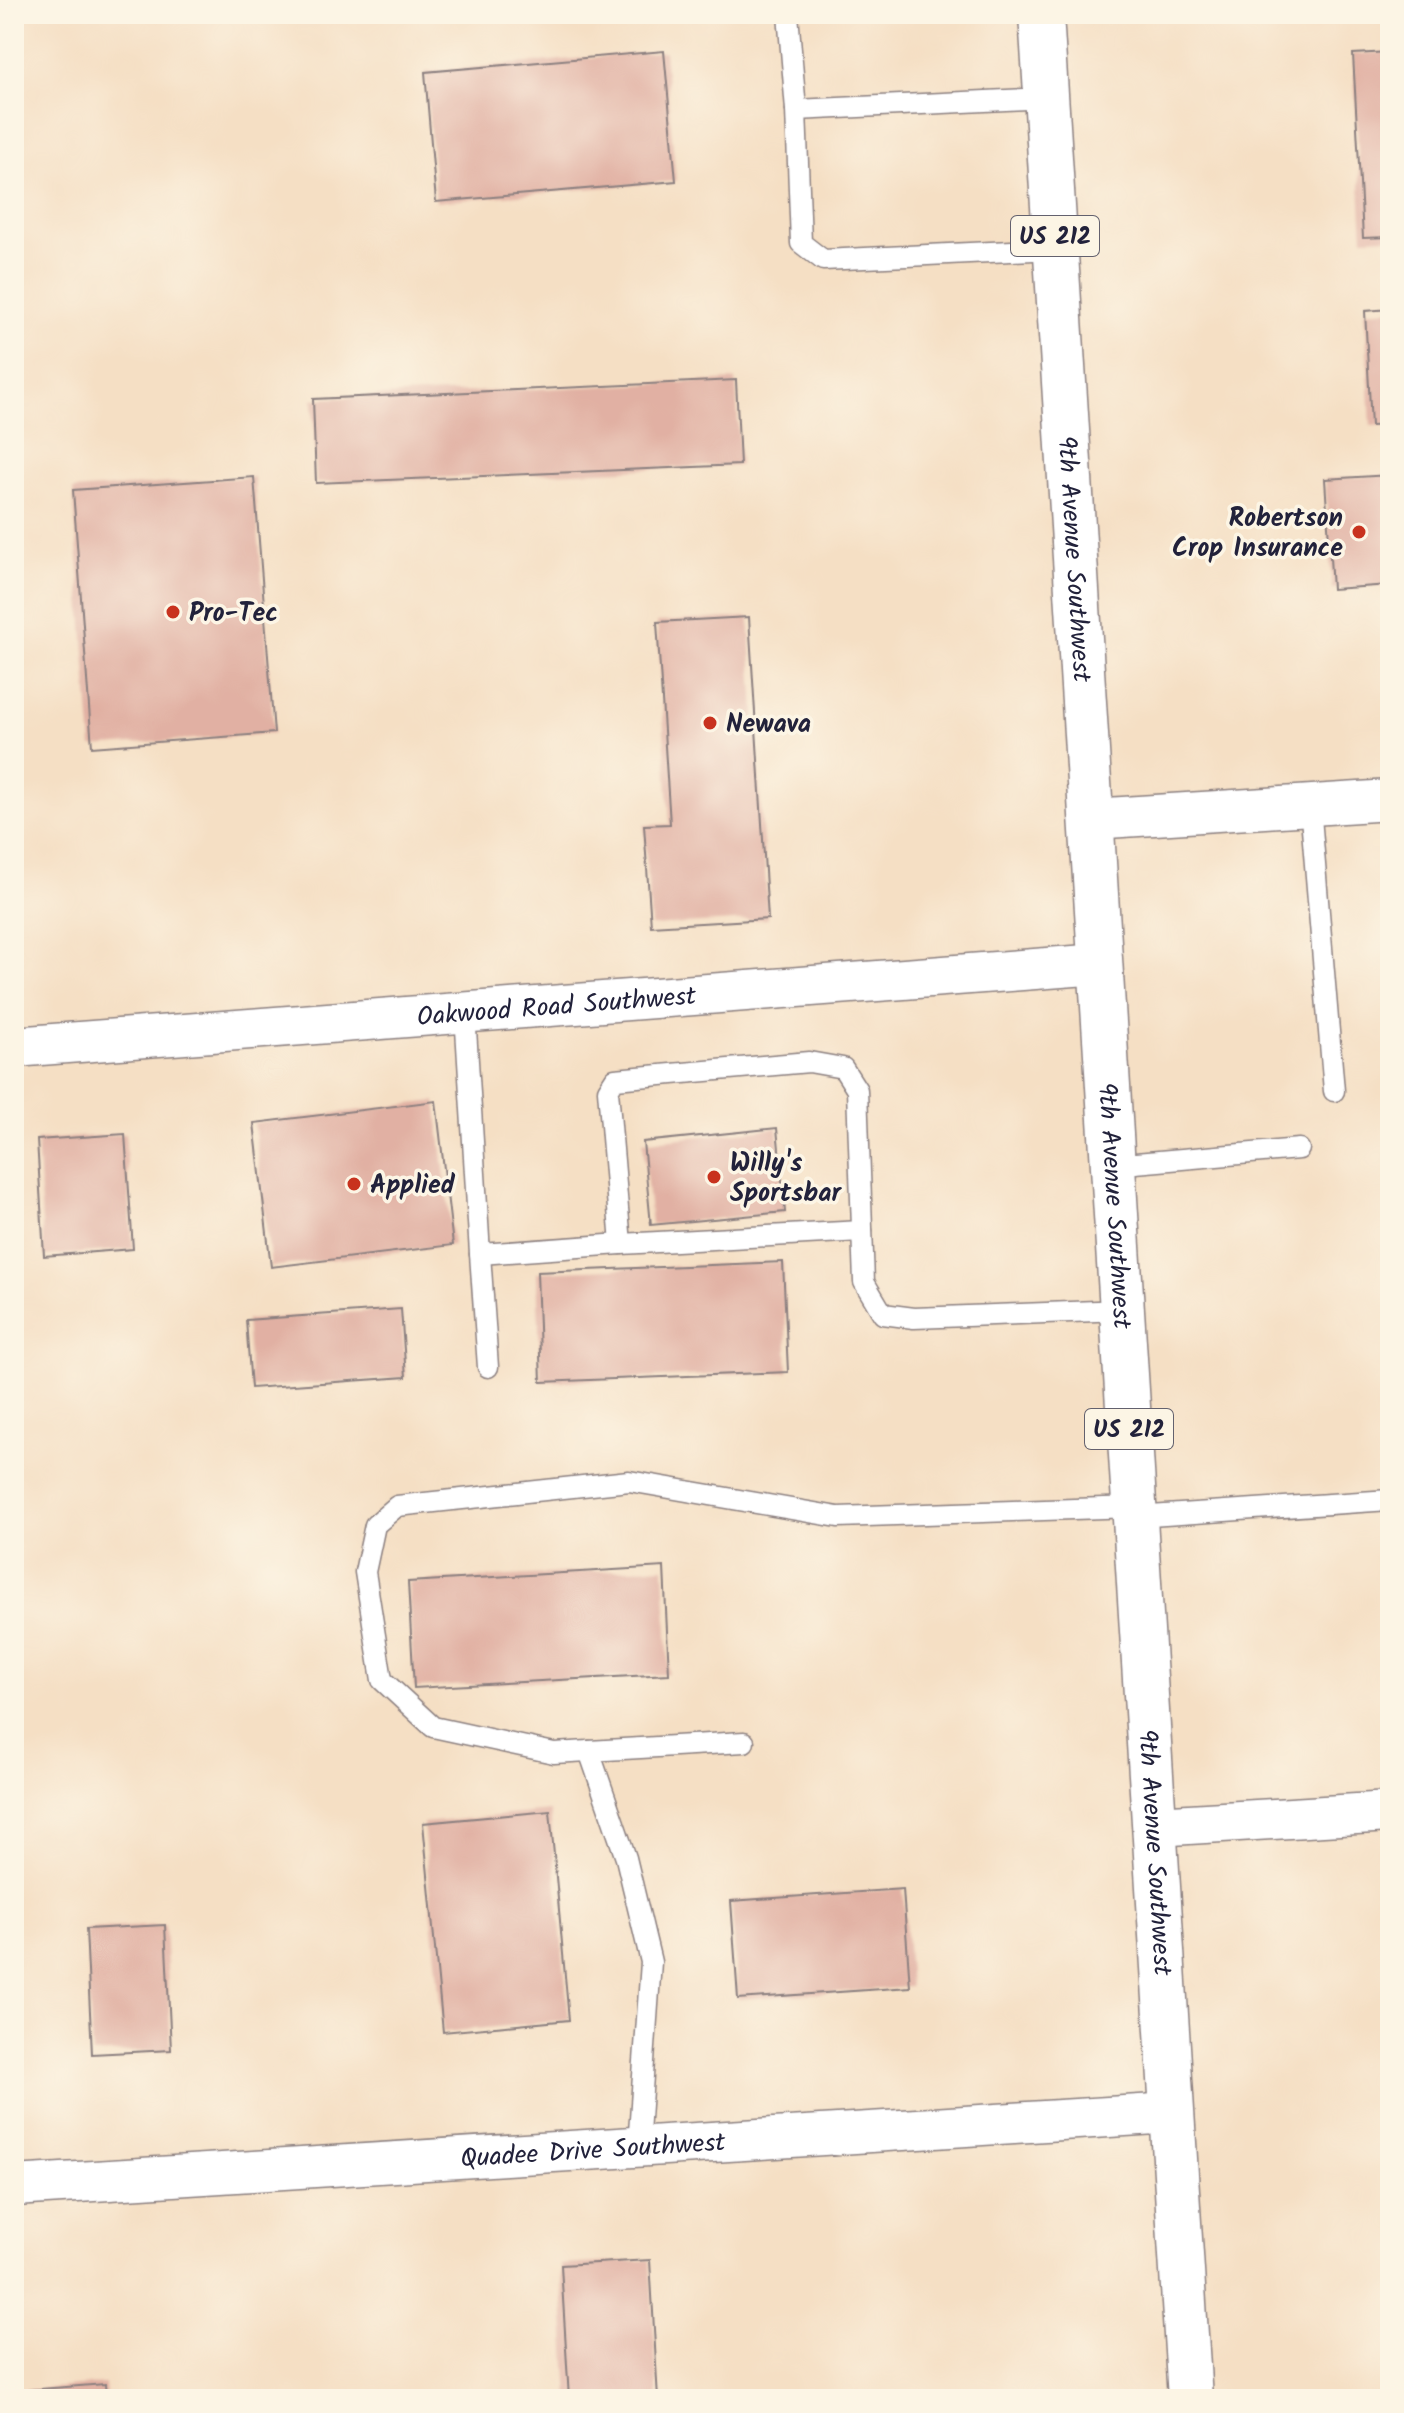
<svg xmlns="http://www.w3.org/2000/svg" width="1404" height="2413" viewBox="0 0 1404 2413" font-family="Kalam,sans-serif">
<rect width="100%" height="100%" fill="#fcf5e5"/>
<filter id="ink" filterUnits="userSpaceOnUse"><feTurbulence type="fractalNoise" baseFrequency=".0125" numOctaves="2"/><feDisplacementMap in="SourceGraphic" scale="16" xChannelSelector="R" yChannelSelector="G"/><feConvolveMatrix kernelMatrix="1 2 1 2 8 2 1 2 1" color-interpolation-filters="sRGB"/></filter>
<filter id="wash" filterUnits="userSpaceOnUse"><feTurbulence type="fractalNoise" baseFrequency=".006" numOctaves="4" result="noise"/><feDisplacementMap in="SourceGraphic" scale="32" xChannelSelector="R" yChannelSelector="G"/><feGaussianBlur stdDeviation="1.8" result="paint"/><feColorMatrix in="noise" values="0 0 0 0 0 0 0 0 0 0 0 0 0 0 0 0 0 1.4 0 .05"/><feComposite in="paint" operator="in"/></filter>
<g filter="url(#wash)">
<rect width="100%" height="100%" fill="#f5dfc4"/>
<g id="blocks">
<g fill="#e1b0a3">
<polygon points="664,51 676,181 436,202 425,72"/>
<polygon points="1390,52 1390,237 1363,238 1353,54"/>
<polygon points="1390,309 1390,425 1371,426 1365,311"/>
<polygon points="736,380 740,465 316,483 313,399"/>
<polygon points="1390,475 1390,585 1332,589 1325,479"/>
<polygon points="254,477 274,733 92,747 73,490"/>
<polygon points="749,617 768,919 651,926 644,825 670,824 657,622"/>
<polygon points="436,1101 453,1245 271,1267 254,1123"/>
<polygon points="777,1128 785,1212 651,1225 643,1142"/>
<polygon points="125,1134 133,1249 44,1256 37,1140"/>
<polygon points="783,1262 788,1372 541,1382 537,1272"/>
<polygon points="401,1309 406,1377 251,1388 246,1320"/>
<polygon points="664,1567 669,1674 414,1688 408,1582"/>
<polygon points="550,1811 569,2020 443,2032 423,1823"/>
<polygon points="903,1889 910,1987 738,1999 731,1901"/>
<polygon points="165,1925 171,2050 92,2054 86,1929"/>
<polygon points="650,2260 658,2399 569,2399 561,2265"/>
<polygon points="105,2384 106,2399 14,2399 14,2391"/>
</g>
</g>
</g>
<g filter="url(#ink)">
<use href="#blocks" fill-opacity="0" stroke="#8c8080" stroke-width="2"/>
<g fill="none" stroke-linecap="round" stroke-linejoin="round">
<defs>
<g id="service">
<polyline points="788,14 796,110 1046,98"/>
<polyline points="796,110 801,243 823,260 1055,249"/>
<polyline points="1310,805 1334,1091"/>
<polyline points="465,1013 480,1254 621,1244 608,1090 615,1079 809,1062 843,1068 857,1090 864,1282 883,1314 914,1318 1122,1310"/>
<polyline points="1112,1165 1299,1149"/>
<polyline points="621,1244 862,1231"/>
<polyline points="480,1254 488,1367"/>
<polyline points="1135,1517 1390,1500"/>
<polyline points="744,1742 554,1753 433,1727 382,1680 365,1572 375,1525 397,1506 629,1481 838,1517 1134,1507"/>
<polyline points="589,1751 626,1858 651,1962 638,2147"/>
</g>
<g id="minor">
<polyline points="1091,819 1390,800"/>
<path id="s1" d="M14,1047L1100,964"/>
<polyline points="1155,1826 1390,1812"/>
<path id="s2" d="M14,2186L1172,2113"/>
</g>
<g id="primary">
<path id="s3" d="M1041,14L1190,2399"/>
</g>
</defs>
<use href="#service" stroke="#8c8080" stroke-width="23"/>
<use href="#minor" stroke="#8c8080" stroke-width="43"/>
<use href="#primary" stroke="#8c8080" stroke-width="47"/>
<use href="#service" stroke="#fff" stroke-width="20"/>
<use href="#minor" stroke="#fff" stroke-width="40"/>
<use href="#primary" stroke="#fff" stroke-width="44"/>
</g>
</g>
<g fill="#c8321e" stroke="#fcf5e5" stroke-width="3">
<circle cx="1359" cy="532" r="8"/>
<circle cx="173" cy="612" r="8"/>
<circle cx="710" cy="723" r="8"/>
<circle cx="714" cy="1177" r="8"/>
<circle cx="354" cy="1184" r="8"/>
</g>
<g text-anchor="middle" stroke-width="7" stroke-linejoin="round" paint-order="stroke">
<g fill="#fcf5e5" stroke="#63616e" stroke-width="2">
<rect x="1011" y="216" width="88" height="40" rx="6"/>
<rect x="1085" y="1409" width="88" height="40" rx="6"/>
</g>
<g font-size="24" font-weight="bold" fill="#22223b">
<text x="1055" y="244">US 212</text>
<text x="1129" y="1437">US 212</text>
</g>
<g font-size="26" font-weight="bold" fill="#22223b" stroke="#fcf5e5" text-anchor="start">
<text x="1343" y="526" text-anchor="end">Robertson<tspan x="1343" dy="30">Crop Insurance</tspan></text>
<text x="189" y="621">Pro-Tec</text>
<text x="726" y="732">Newava</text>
<text x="730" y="1171">Willy's<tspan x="730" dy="30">Sportsbar</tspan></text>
<text x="370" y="1193">Applied</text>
</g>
<g font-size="26" fill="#22223b" stroke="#fcf5e5">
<text dy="9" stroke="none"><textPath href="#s3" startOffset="546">9th Avenue Southwest</textPath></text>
<text dy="9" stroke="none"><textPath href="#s1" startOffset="544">Oakwood Road Southwest</textPath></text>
<text dy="9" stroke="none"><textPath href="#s3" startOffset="1194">9th Avenue Southwest</textPath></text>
<text dy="9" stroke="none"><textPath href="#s3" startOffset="1842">9th Avenue Southwest</textPath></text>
<text dy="9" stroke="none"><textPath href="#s2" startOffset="580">Quadee Drive Southwest</textPath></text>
</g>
</g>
<rect width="1404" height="2413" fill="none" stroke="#fcf5e5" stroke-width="48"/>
</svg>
